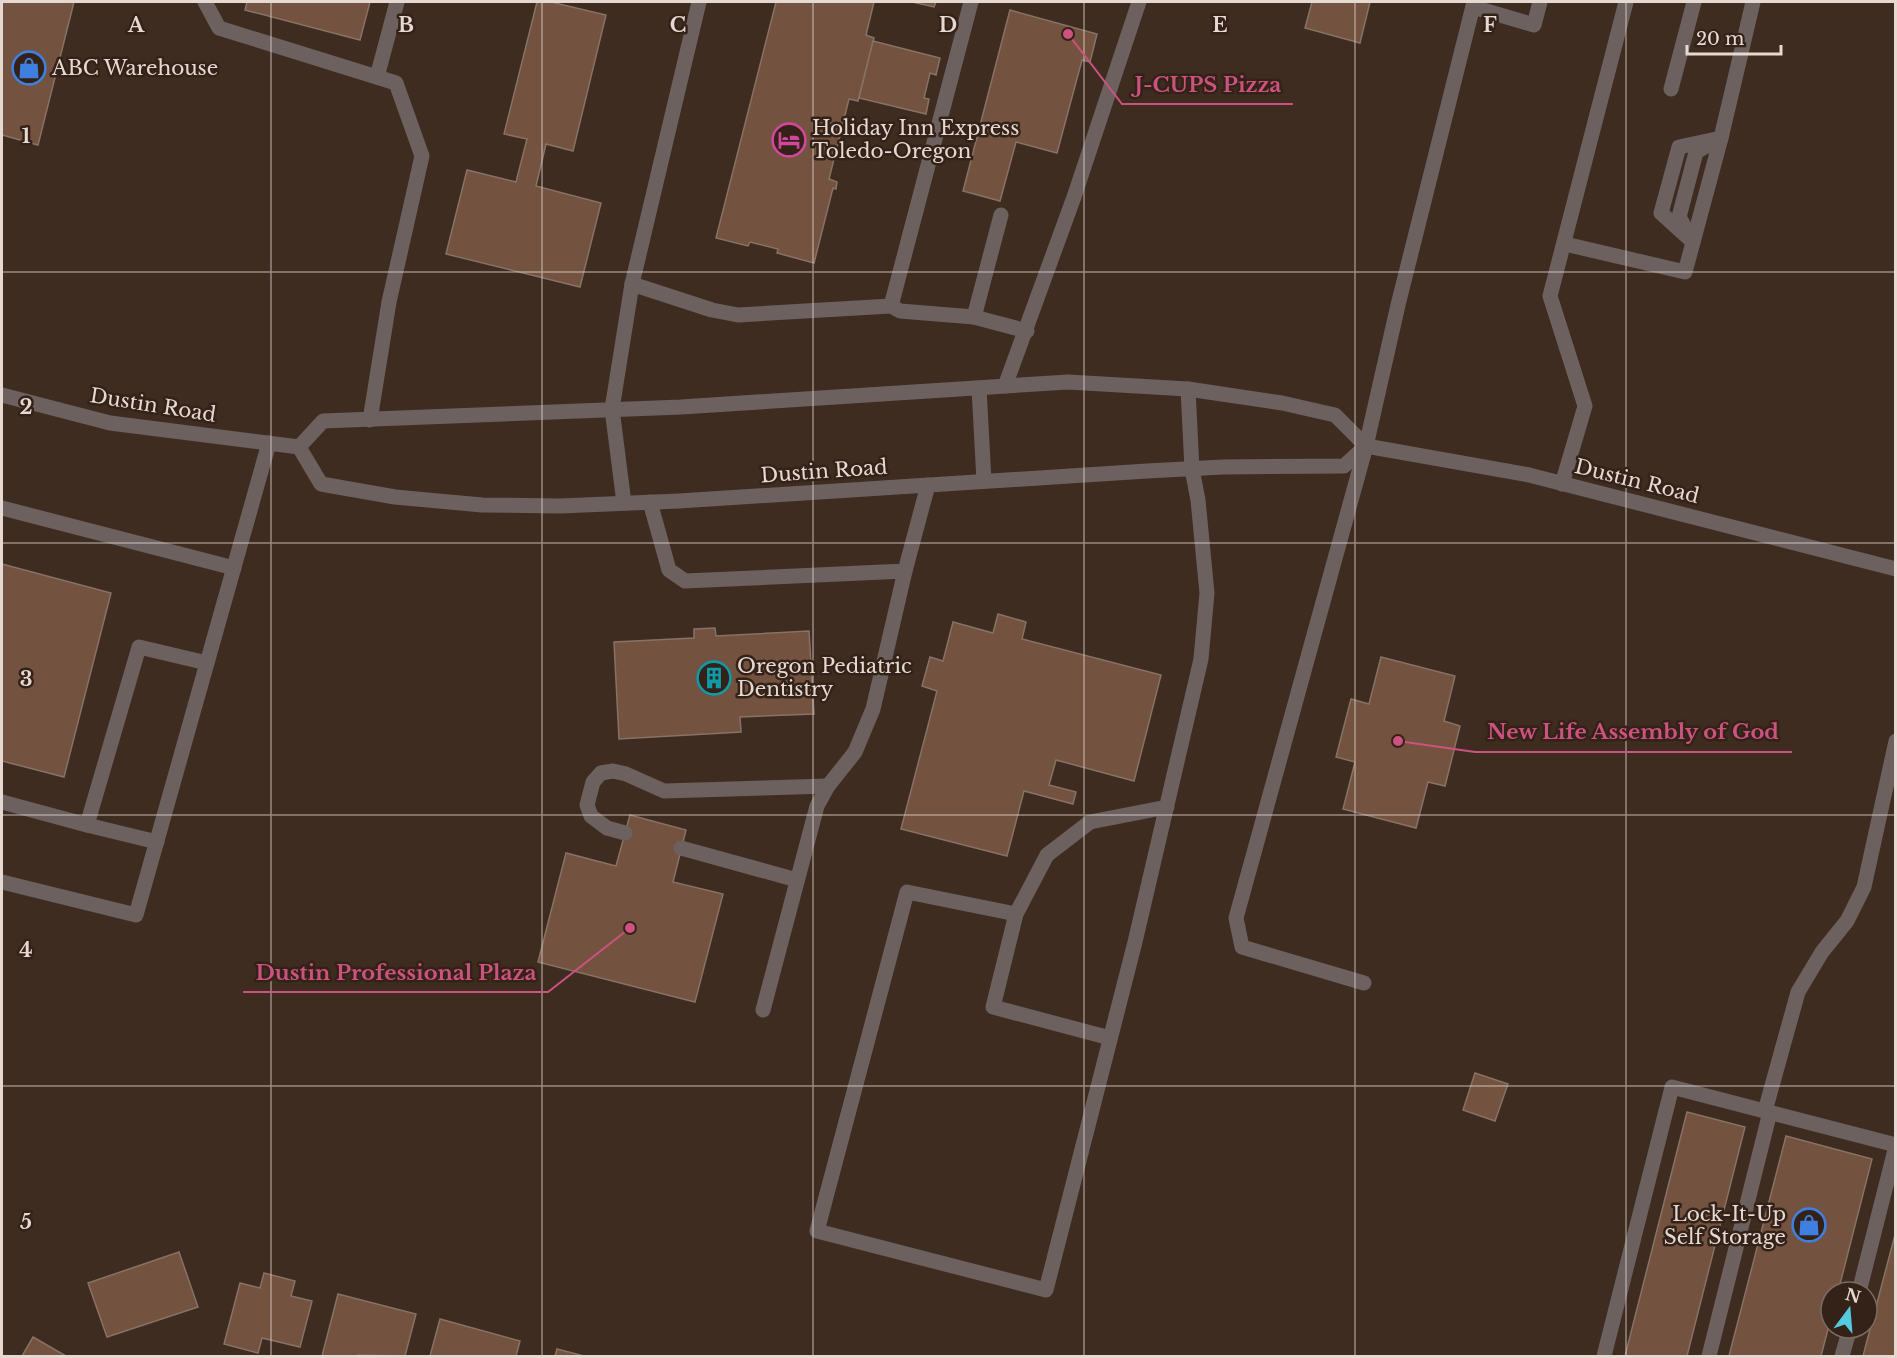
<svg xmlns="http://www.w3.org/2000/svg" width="1897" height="1358" viewBox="0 0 1897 1358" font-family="'Libre Baskerville',serif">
<rect width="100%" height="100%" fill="#3e2c21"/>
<g fill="#73523f" stroke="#877265" stroke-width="1.5">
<polygon points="2,2 74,2 38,145 2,135"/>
<polygon points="247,2 370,2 360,40 245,10"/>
<polygon points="537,2 551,2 606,15 573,151 546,144 536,186 601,203 580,287 446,254 467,170 516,182 527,139 504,134"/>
<polygon points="776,2 874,2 866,35 874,38 858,101 849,99 829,179 837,182 836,189 833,188 814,263 777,253 778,249 750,242 748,246 716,238"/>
<polygon points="912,2 936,2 934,7"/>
<polygon points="1312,2 1370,2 1360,43 1305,28"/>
<polygon points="1010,10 1097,34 1090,62 1082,60 1057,153 1016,142 1000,201 963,191"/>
<polygon points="873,41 940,58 936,75 930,73 924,98 929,99 926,114 859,98"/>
<polygon points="2,564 111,593 64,777 2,761"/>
<polygon points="998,614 1026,622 1022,639 1161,675 1134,781 1056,760 1049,785 1076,792 1073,804 1024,791 1007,856 901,829 937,691 922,686 930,657 943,661 953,622 993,633"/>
<polygon points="715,628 716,636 809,631 814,714 740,717 741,732 619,739 614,642 694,638 694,629"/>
<polygon points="1381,657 1455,676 1444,721 1460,726 1445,786 1428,782 1416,828 1343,809 1355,762 1336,757 1351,699 1369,704"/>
<polygon points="630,815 686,830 673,882 723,894 695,1002 538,962 566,853 616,866"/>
<polygon points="1475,1073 1508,1084 1495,1121 1463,1110"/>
<polygon points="1687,1112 1745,1127 1687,1356 1625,1356"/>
<polygon points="1786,1136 1872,1159 1838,1292 1831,1292 1831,1318 1821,1356 1729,1356"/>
<polygon points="1896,1231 1896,1356 1863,1356"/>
<polygon points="179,1252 198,1307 107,1337 88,1283"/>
<polygon points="264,1273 295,1281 291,1296 312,1301 300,1347 262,1338 258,1353 224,1344 240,1283 260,1288"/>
<polygon points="338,1294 416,1314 405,1356 358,1355 358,1356 322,1356"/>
<polygon points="440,1319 520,1341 516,1356 430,1356"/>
<polygon points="33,1337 66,1356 22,1356"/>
<polygon points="557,1349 584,1356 555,1356"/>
</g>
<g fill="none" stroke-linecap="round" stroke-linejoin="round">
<g stroke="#6c615f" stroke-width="15">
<polyline points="205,2 219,28 396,83 422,156 389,302 370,420"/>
<polyline points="971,2 891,306 900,311 974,317 1027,331"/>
<polyline points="1473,7 1534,25 1540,2"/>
<polyline points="377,77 397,2"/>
<polyline points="1671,89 1694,2"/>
<polyline points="1688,233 1679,217 1696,152 1710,144"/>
<polyline points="1693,242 1661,213 1679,147 1721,138"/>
<polyline points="1565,244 1685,272 1721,138 1753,2"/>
<polyline points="632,284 712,310 738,315 891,306"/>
<polyline points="974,317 1001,215"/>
<polyline points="1005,386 1074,197 1139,2"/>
<polyline points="1562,484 1585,406 1550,296 1626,2"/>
<polyline points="650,502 669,570 685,581 905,571 928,485"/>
<polyline points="624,503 612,409 632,284 699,2"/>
<polyline points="2,508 234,568"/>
<polyline points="2,802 87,825 139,647 207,663"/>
<polyline points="1167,807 1090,822 1047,855 1016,914 907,892 817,1231 1046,1290 1135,942 1201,659 1207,593 1198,500 1192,469 1188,389"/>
<polyline points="87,825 157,842"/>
<polyline points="625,833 607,828 591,816 587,805 593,782 601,773 613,771 626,774 664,791 828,786"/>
<polyline points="681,848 797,880"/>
<polyline points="2,882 136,915 269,443"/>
<polyline points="1016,914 993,1007 1110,1038"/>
<polyline points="1364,983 1242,947 1236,918 1366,446 1398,305 1474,2"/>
<polyline points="763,1010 817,806 828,786 855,752 873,709 905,571"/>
<polyline points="1765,1111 1798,992 1822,952 1847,921 1864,887 1896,741"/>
<polyline points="1859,1292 1896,1146"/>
<polyline points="1604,1356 1672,1087 1896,1145"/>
<polyline points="1709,1356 1770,1112"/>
<polyline points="1842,1356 1850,1328"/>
</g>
<g stroke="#6c615f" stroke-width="15">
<polyline points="979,388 984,481"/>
<polyline points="2,395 110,423 299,447"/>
<polyline points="299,447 323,421 681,407 1068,382 1188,389 1282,403 1335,415 1366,446 1529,475 1896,569"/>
<polyline points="299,447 321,484 395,497 482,505 560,506 679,501 1147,471 1223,467 1344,466 1366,446"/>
</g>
</g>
<path fill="none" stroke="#e5d9d2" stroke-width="1.5" stroke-opacity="0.55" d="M271,2V1356M542,2V1356M813,2V1356M1084,2V1356M1355,2V1356M1626,2V1356M2,272H1896M2,543H1896M2,815H1896M2,1086H1896"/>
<defs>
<symbol id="shop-ring" viewBox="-11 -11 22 22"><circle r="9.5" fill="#342218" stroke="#3f7fe0" stroke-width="1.5"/><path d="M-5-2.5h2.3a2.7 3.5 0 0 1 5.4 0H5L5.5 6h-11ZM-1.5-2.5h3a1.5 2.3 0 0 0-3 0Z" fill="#3f7fe0"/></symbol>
<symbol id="hotel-ring" viewBox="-11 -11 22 22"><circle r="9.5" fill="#342218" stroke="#d1479c" stroke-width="1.5"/><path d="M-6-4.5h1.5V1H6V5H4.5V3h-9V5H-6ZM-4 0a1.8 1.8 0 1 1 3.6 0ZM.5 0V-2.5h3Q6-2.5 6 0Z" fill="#d1479c"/></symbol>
<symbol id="building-ring" viewBox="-11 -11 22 22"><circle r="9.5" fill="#342218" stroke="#0f9aa8" stroke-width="1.5"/><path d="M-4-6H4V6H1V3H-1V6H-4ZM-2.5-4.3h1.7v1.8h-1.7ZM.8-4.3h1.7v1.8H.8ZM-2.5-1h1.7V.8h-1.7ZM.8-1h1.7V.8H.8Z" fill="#0f9aa8"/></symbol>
</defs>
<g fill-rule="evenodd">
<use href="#shop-ring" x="10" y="49" width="38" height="38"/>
<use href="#hotel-ring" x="770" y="121" width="38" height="38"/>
<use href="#building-ring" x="695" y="659" width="38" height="38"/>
<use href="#shop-ring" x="1790" y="1206" width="38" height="38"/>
</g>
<g text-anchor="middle" stroke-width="5" stroke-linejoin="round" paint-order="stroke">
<g font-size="20" fill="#e5d9d2" stroke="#342218" text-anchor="start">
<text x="52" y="75">ABC Warehouse</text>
<text x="812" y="135">Holiday Inn Express<tspan x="812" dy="23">Toledo-Oregon</tspan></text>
<text x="737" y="673">Oregon Pediatric<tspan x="737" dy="23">Dentistry</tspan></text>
<text x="1786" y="1221" text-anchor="end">Lock-It-Up<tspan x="1786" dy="23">Self Storage</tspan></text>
</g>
<g font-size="20" fill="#e5d9d2" stroke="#342218">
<text transform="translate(153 405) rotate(9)" y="7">Dustin Road</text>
<text transform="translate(824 471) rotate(-4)" y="7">Dustin Road</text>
<text transform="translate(1637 481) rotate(14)" y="7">Dustin Road</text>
</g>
</g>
<g font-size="20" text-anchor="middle" font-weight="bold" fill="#e5d9d2" stroke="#342218" stroke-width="5" stroke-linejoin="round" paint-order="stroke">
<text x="136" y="32">A</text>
<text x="406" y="32">B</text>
<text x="678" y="32">C</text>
<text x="948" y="32">D</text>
<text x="1220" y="32">E</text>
<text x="1490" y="32">F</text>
<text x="26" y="143">1</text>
<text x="26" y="414">2</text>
<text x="26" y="686">3</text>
<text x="26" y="957">4</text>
<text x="26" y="1229">5</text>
</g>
<path fill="none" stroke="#cc527f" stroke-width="2" d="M1068 34L1122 104H1293M1398 741L1475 752H1792M630 928L548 992H243"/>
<g fill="#cc527f" stroke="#342218" stroke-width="2">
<circle cx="1068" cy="34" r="6"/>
<circle cx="1398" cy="741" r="6"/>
<circle cx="630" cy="928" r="6"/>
</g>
<g font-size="21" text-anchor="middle" font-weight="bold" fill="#cc527f" stroke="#342218" stroke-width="5" stroke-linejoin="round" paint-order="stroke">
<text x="1208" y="92">J-CUPS Pizza</text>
<text x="1633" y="739">New Life Assembly of God</text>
<text x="396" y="980">Dustin Professional Plaza</text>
</g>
<rect width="1897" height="1358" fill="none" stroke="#e5d9d2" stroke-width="6"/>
<g transform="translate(1849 1310) rotate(16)"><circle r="28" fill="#342218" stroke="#7b6b62" stroke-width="1.5"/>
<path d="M0-4.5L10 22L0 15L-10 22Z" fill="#55cadf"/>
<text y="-9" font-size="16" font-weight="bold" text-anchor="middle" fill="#e5d9d2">N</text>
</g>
<path d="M1687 45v9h94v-9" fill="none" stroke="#e5d9d2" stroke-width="3"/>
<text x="1696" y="45" font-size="18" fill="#e5d9d2" stroke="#342218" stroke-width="4.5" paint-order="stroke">20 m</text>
</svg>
